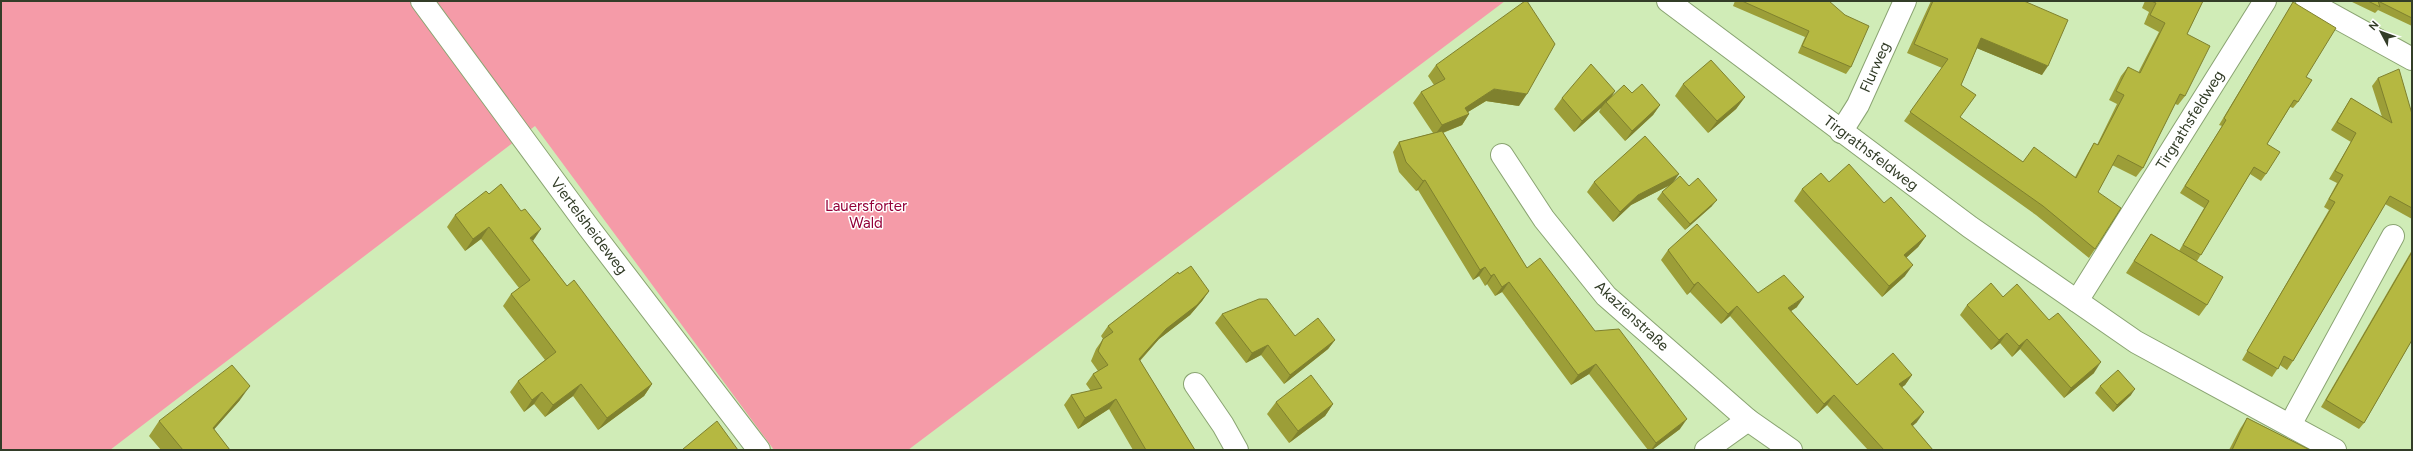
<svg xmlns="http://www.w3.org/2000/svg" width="2413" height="451" viewBox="0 0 2413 451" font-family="Figtree,sans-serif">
<rect width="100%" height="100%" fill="#d0ecb7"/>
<polygon fill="#f59ba8" points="1,1 1505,1 908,450 774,450 535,126 110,450 1,450"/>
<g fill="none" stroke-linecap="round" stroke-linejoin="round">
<defs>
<g id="minor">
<polyline points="422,1 589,228 759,450"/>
<polyline points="1668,1 1970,227 2136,342 2335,450"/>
<polyline points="2307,1 2412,59"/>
<polyline points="1841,132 1858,105 1905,1"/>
<polyline points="1502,155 1544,219 1606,296 1748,420 1791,450"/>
<polyline points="2077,301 2265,1"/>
<polyline points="1195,384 1223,425 1237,450"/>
<polyline points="2290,425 2393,236"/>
<polyline points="1706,450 1748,420"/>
</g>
</defs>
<use href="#minor" stroke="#8aa472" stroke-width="24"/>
<use href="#minor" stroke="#fff" stroke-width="22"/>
</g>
<g fill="#9c9e38">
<polygon points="1735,1 1829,1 1851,67 1846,74 1798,53 1805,37 1733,6"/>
<polygon points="1931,1 2024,1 2042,75 1977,48 1961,85 1960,117 2023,162 2075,177 2088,153 2094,143 2097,145 2117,104 2109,100 2121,76 2128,67 2138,73 2159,32 2144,24 2149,12 2142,8 2145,1 2203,1 2187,34 2185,96 2178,105 2175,104 2143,168 2136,177 2112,165 2098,192 2095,249 2089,258 2036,215 1904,121 1942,68 1907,53"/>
<polygon points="2350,1 2412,1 2412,26 2378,10 2375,13"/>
<polygon points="2293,2 2306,77 2298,102 2293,108 2290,107 2267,144 2266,174 2261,181 2250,174 2197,261 2207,305 2199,316 2126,273 2151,234 2179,251 2204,208 2180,193 2222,126 2219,125 2289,9"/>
<polygon points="1436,65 1519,106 1486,101 1468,112 1469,114 1462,125 1443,133 1527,268 1595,331 1680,429 1652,450 1648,450 1589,374 1571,385 1502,292 1495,296 1487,284 1485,286 1479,276 1473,280 1418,190 1416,191 1399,172 1393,152 1399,142 1433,133 1413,103 1421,92 1434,85 1428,76"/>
<polygon points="2378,78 2412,114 2412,219 2385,204 2293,361 2287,370 2280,365 2272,377 2242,360 2329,210 2324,207 2337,183 2329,179 2351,142 2331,130 2351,98 2382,117 2372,86"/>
<polygon points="1683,84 1745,97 1736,109 1708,133 1675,96"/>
<polygon points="1615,91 1612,96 1632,93 1660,105 1653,115 1625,141 1599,112 1601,108 1574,132 1554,109 1562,98"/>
<polygon points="1594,182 1673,182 1689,186 1712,206 1685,230 1657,199 1662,192 1670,185 1631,205 1613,222 1587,192"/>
<polygon points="1829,182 1884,203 1926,236 1918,247 1906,258 1905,276 1882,297 1794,201 1802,189"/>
<polygon points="455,215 533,241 567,286 652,384 644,396 598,430 573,396 545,417 534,404 524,412 510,392 518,381 545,360 503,306 511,294 519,288 481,239 465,251 447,227"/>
<polygon points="1668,250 1758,293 1797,307 1791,311 1857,385 1912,375 1905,385 1902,387 1917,422 1912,426 1933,450 1868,450 1827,405 1817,414 1730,316 1721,324 1690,292 1687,295 1661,260"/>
<polygon points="2412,250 2412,340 2364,423 2359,429 2321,407"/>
<polygon points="1179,274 1209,291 1202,301 1190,315 1159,339 1140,361 1195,450 1133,450 1109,409 1078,429 1064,405 1071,395 1091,391 1086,384 1093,374 1098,371 1091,361 1096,349 1103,339 1101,336 1108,326"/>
<polygon points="2003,297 2094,373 2064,398 2020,349 2012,357 2000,343 1991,350 1960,315 1967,305"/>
<polygon points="1222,314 1295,336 1335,340 1328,349 1284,384 1261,355 1246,363 1215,323"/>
<polygon points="2100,386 2131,395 2113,412 2095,393"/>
<polygon points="240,400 214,429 230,450 161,450 149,436 159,421"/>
<polygon points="1276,402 1333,404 1325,416 1289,443 1267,414"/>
<polygon points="2247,418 2310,450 2229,450 2240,429"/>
</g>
<g fill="#7f812e">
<polygon points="1981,38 2048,66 2042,75 1974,47"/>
<polygon points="1494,89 1527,94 1519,106 1486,101 1458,118 1469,114 1462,125 1434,136 1442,125 1465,108"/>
<polygon points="1615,91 1607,103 1606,102 1601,108 1574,132 1582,121"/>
<polygon points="1745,97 1736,109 1708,133 1717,121"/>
<polygon points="1660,105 1653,115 1625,141 1632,131"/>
<polygon points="1679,174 1672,184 1631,205 1613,222 1620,212 1638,195"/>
<polygon points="1425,180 1418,190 1416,191 1423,181"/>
<polygon points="1717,200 1712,206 1685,230 1690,224"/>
<polygon points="489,227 481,239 465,251 473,239"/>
<polygon points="541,229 533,241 530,238"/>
<polygon points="1926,236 1918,247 1896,267 1904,255"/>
<polygon points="1913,265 1905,276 1882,297 1889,286"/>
<polygon points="1485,267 1479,276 1473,280 1480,270"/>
<polygon points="1494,274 1487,284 1485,286 1491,276"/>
<polygon points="1509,282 1502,292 1495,296 1502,287"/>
<polygon points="1698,282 1690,292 1687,295 1694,285"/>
<polygon points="1209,291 1202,301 1190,315 1159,339 1132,369 1139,359 1166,329"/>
<polygon points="1804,297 1797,307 1781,318 1788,308"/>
<polygon points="1737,306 1730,316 1721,324 1728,314"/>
<polygon points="2007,333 2000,343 1991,350 1999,340"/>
<polygon points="2027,339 2020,349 2012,357 2019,346"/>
<polygon points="1335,340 1328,349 1284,384 1290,375"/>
<polygon points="1268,345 1261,355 1246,363 1252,353"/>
<polygon points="2101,362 2094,373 2064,398 2071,388"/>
<polygon points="1596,364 1589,374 1571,385 1578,375"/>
<polygon points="1912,375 1905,385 1892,394 1899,384"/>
<polygon points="581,384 573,396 545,417 553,405"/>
<polygon points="652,384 644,396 598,430 607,418"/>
<polygon points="250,386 240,400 203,442 213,428"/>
<polygon points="2135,389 2131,395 2113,412 2117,405"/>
<polygon points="542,392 534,404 524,412 532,400"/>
<polygon points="1834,395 1827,405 1817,414 1824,404"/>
<polygon points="1116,399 1109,409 1078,429 1085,418"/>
<polygon points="1333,404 1325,416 1289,443 1298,431"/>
<polygon points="1924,412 1917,422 1904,434 1911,424"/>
<polygon points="1687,419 1680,429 1652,450 1651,450 1656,443"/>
</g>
<g fill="#b5b841" stroke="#7f812e">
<polygon points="1525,1 1527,1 1555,44 1527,94 1494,89 1465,108 1469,114 1442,125 1421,92 1445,79 1436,65"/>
<polygon points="1742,1 1829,1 1845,15 1869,26 1851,67 1802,46 1809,31"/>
<polygon points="1933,1 2024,1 2068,20 2048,66 1981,38 1961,85 1976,95 1960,117 2023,162 2034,147 2076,178 2094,143 2098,145 2124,95 2116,91 2128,67 2140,73 2165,23 2150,15 2156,3 2151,1 2203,1 2187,34 2210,46 2185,96 2180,94 2143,168 2118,155 2098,192 2121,208 2095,249 2043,206 1910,112 1948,59 1914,44"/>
<polygon points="2368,1 2412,1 2412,18 2378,1 2380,7"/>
<polygon points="2293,2 2336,28 2306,77 2312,80 2298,102 2294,100 2267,144 2280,152 2266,174 2254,167 2201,255 2183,245 2209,201 2185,186 2226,120 2224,118"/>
<polygon points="1711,60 1745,97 1717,121 1683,84"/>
<polygon points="1591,64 1615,91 1582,121 1562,98"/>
<polygon points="2399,69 2412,114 2412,208 2390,196 2293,361 2284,356 2278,369 2247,351 2335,202 2329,199 2343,175 2335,171 2356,133 2337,122 2351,98 2392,123 2378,78"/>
<polygon points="1642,84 1660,105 1632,131 1606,102 1624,85 1632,93"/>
<polygon points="1442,131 1527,268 1540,258 1595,331 1619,329 1687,419 1656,443 1596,364 1578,375 1509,282 1502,287 1494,274 1491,276 1485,267 1480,270 1425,180 1423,181 1406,162 1399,142"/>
<polygon points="1645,136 1679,174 1638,195 1620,212 1594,182"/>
<polygon points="1849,164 1884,203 1891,197 1926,236 1904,255 1913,265 1889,286 1802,189 1821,173 1829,182"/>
<polygon points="1680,176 1689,186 1698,178 1717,200 1690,224 1662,192"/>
<polygon points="501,184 521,211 525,209 541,229 530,238 567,286 574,280 652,384 607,418 581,384 553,405 542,392 532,400 518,381 556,352 511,294 530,280 489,227 473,239 455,215 486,191 489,194"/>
<polygon points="1697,224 1758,293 1784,275 1804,297 1788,308 1857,385 1893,353 1912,375 1899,384 1924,412 1911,424 1933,450 1884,450 1834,395 1824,404 1737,306 1728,314 1698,282 1694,285 1668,250"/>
<polygon points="2151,234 2223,277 2207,305 2134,261"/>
<polygon points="2412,252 2412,340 2364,423 2326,400"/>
<polygon points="1191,266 1209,291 1197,305 1166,329 1139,359 1195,450 1146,450 1116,399 1085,418 1071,395 1102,388 1093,374 1108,365 1098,351 1103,339 1113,332 1108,326 1178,272 1179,274"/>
<polygon points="1991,283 2003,297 2017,284 2049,320 2058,313 2101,362 2071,388 2027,339 2019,346 2007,333 1999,340 1967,305"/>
<polygon points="1259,299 1267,299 1295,336 1318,318 1335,340 1290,375 1268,345 1252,353 1222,314"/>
<polygon points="232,365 250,386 213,428 230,450 183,450 159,421"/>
<polygon points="2118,370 2135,389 2117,405 2100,386"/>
<polygon points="1311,375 1333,404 1298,431 1276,402"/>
<polygon points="2247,418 2310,450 2232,450"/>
<polygon points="717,421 738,450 683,450 683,449"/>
</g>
<g text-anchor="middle" stroke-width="3" stroke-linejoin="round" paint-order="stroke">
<g font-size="15" fill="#333d28" stroke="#fff">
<text transform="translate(1875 67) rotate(-66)" y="5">Flurweg</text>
<text transform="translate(2190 120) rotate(-58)" y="5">Tirgrathsfeldweg</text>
<text transform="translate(1871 153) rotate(37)" y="5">Tirgrathsfeldweg</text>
<text transform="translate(589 226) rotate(53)" y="5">Viertelsheideweg</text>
<text transform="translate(1632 316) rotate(43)" y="5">Akazienstraße</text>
</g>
<g font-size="15" fill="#920038" stroke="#fff">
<text x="866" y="211">Lauersforter<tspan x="866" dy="17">Wald</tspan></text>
</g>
</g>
<rect width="2413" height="451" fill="none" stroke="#333d28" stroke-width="4"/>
<g transform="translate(2381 32) rotate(311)" stroke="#ffffff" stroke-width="3" paint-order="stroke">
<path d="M0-3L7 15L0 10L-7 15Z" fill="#333d28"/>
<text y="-6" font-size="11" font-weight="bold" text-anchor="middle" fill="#333d28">N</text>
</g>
</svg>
